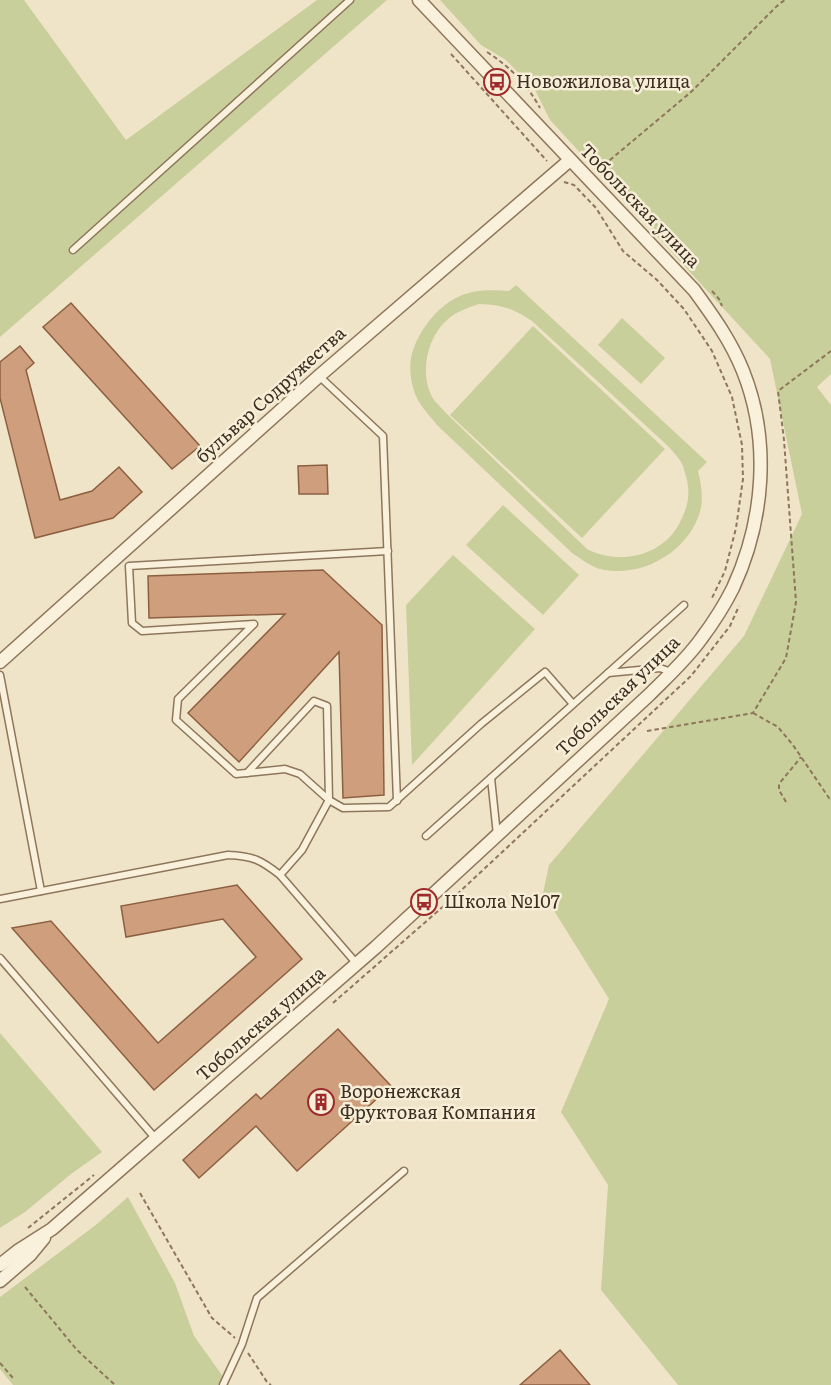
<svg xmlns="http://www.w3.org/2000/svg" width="831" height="1385" viewBox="0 0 831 1385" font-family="Literata,serif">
<rect width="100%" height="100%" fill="#f0e4c8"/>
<g fill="#c9cf9b" fill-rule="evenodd">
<polygon points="0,0 24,0 126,140 317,0 387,0 0,337"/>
<polygon points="440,0 831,0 831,374 817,387 831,405 831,1385 678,1385 601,1290 608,1185 561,1112 609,999 543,893 549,865 744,636 802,514 770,359 550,120 535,90 506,60 481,45"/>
<path d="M516,285L707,462L698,471C701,483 703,496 701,508C691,551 642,579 600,569C590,566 581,559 572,553L438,426C429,415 418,404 414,391C411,381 409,369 411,358C416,334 436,307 458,297C474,289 493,290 509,291ZM479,304C503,305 512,308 532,321L669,447C673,452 678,457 681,462C684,467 685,474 687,480C690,495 688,506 681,520C665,556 620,566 587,549L447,414C443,409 438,405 434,400C419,377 426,339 446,321C455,312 467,308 479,304Z"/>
<polygon points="622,318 665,358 641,384 598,345"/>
<polygon points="533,326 665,449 582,538 450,415"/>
<polygon points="503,505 579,575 543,615 466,545"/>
<polygon points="453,555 535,629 412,765 406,605"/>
<polygon points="0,1033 102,1152 71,1174 25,1212 0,1228"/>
<polygon points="128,1197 175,1283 194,1336 229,1385 13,1385 0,1369 0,1297 97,1224"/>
</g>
<g fill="#cf9f7d" stroke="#8d5f41" stroke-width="1.5">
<polygon points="71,303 200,446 172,469 43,327"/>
<polygon points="20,346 34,363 26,370 60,500 92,491 119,467 142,492 113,518 35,538 0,398 0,362"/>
<polygon points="327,465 328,494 299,494 298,466"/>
<polygon points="323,570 382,625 384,795 343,798 339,652 239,762 188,713 285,614 149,618 148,576"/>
<polygon points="237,885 302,959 154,1090 12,928 51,921 158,1043 256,957 223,919 126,937 121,906"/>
<polygon points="338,1029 391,1086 297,1171 256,1126 199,1178 183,1160 256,1094 261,1099"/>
<polygon points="560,1350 590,1385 520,1385"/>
</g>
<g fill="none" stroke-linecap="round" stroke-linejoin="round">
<defs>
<g id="service">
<polyline points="73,250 350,0"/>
<polyline points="319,376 383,436 397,801"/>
<polyline points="388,551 129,566 132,623 142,631 254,624 178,699 176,720 236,774 285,769 300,774 329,800 343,808 389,807 481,724 545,672 573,704"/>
<polyline points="608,673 660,668 671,672"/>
<polyline points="0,675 41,891"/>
<polyline points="247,773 314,701 327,706 329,800 302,850 280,875"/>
<polyline points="491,778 497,835"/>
<polyline points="426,836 684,605"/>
<path d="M0,899L228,855C253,856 261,860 280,875L357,964"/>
<polyline points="0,958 156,1139"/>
<polyline points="223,1385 242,1344 257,1298 404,1171"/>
</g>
<g id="minor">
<polyline points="0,662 319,376 570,160"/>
<path d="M0,1265L19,1250L52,1229L376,947L649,695C667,677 686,660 701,639C713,623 724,606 733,588C764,521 771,441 743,371C731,341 713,316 694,290L419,0"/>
<polyline points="0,1281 30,1255 44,1238"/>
</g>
</defs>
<use href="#service" stroke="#8d765c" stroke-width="9"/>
<use href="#minor" stroke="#8d765c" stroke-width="15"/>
<g stroke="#8d765c" stroke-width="2" stroke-dasharray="4.5 3" stroke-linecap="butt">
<path d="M487,52C510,67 527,84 540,108"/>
<polyline points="451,54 547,161"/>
<polyline points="604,165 691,92 779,4 785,0"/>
<polyline points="564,182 574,185 596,208 623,251 657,280 684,309 712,351 732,397 742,445 743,479 736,528 725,571 711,600"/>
<polyline points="712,291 719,299 722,306"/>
<polyline points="753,713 778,727 793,745 831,801"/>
<polyline points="647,731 753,713 786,658 796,602 784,440 778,391 831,351"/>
<polyline points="786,802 779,790 779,784 801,757"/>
<polyline points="333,1003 454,897 691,676 730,626 739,606"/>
<polyline points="140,1193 212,1318 235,1338"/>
<polyline points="28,1228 94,1175"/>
<polyline points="25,1287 77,1350 115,1385"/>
<polyline points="248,1353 267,1382 271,1385"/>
<polyline points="0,1363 13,1378"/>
</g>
<use href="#service" stroke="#faf1dc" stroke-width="6"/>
<use href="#minor" stroke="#faf1dc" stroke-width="12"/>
</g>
<defs>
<symbol id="bus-ring" viewBox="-11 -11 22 22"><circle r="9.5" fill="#f7eed8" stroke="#9e2a2b" stroke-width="1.5"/><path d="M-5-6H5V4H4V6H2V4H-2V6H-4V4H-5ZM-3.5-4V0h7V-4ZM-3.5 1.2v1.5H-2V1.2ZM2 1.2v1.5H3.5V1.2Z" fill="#9e2a2b"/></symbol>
<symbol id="building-ring" viewBox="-11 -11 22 22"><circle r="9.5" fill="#f7eed8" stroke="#9e2a2b" stroke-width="1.5"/><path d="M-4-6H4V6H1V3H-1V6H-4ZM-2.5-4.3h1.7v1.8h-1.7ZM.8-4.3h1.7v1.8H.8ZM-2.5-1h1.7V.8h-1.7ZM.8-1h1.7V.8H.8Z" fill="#9e2a2b"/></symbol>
</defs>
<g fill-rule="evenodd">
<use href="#bus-ring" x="482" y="67" width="30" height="30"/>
<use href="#bus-ring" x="409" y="887" width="30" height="30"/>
<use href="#building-ring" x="306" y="1087" width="30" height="30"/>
</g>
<g text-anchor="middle" stroke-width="5" stroke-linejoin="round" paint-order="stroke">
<g font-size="18" fill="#3d2e20" stroke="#f7eed8" text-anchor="start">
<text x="516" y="88">Новожилова улица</text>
<text x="444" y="908">Школа №107</text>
<text x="340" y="1098">Воронежская<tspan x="340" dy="21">Фруктовая Компания</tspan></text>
</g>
<g font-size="18" fill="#3d2e20" stroke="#f7eed8">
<text transform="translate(640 206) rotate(46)" y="6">Тобольская улица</text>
<text transform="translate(271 395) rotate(-42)" y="6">бульвар Содружества</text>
<text transform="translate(618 696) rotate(-44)" y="6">Тобольская улица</text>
<text transform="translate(261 1024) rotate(-41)" y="6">Тобольская улица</text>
</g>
</g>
</svg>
